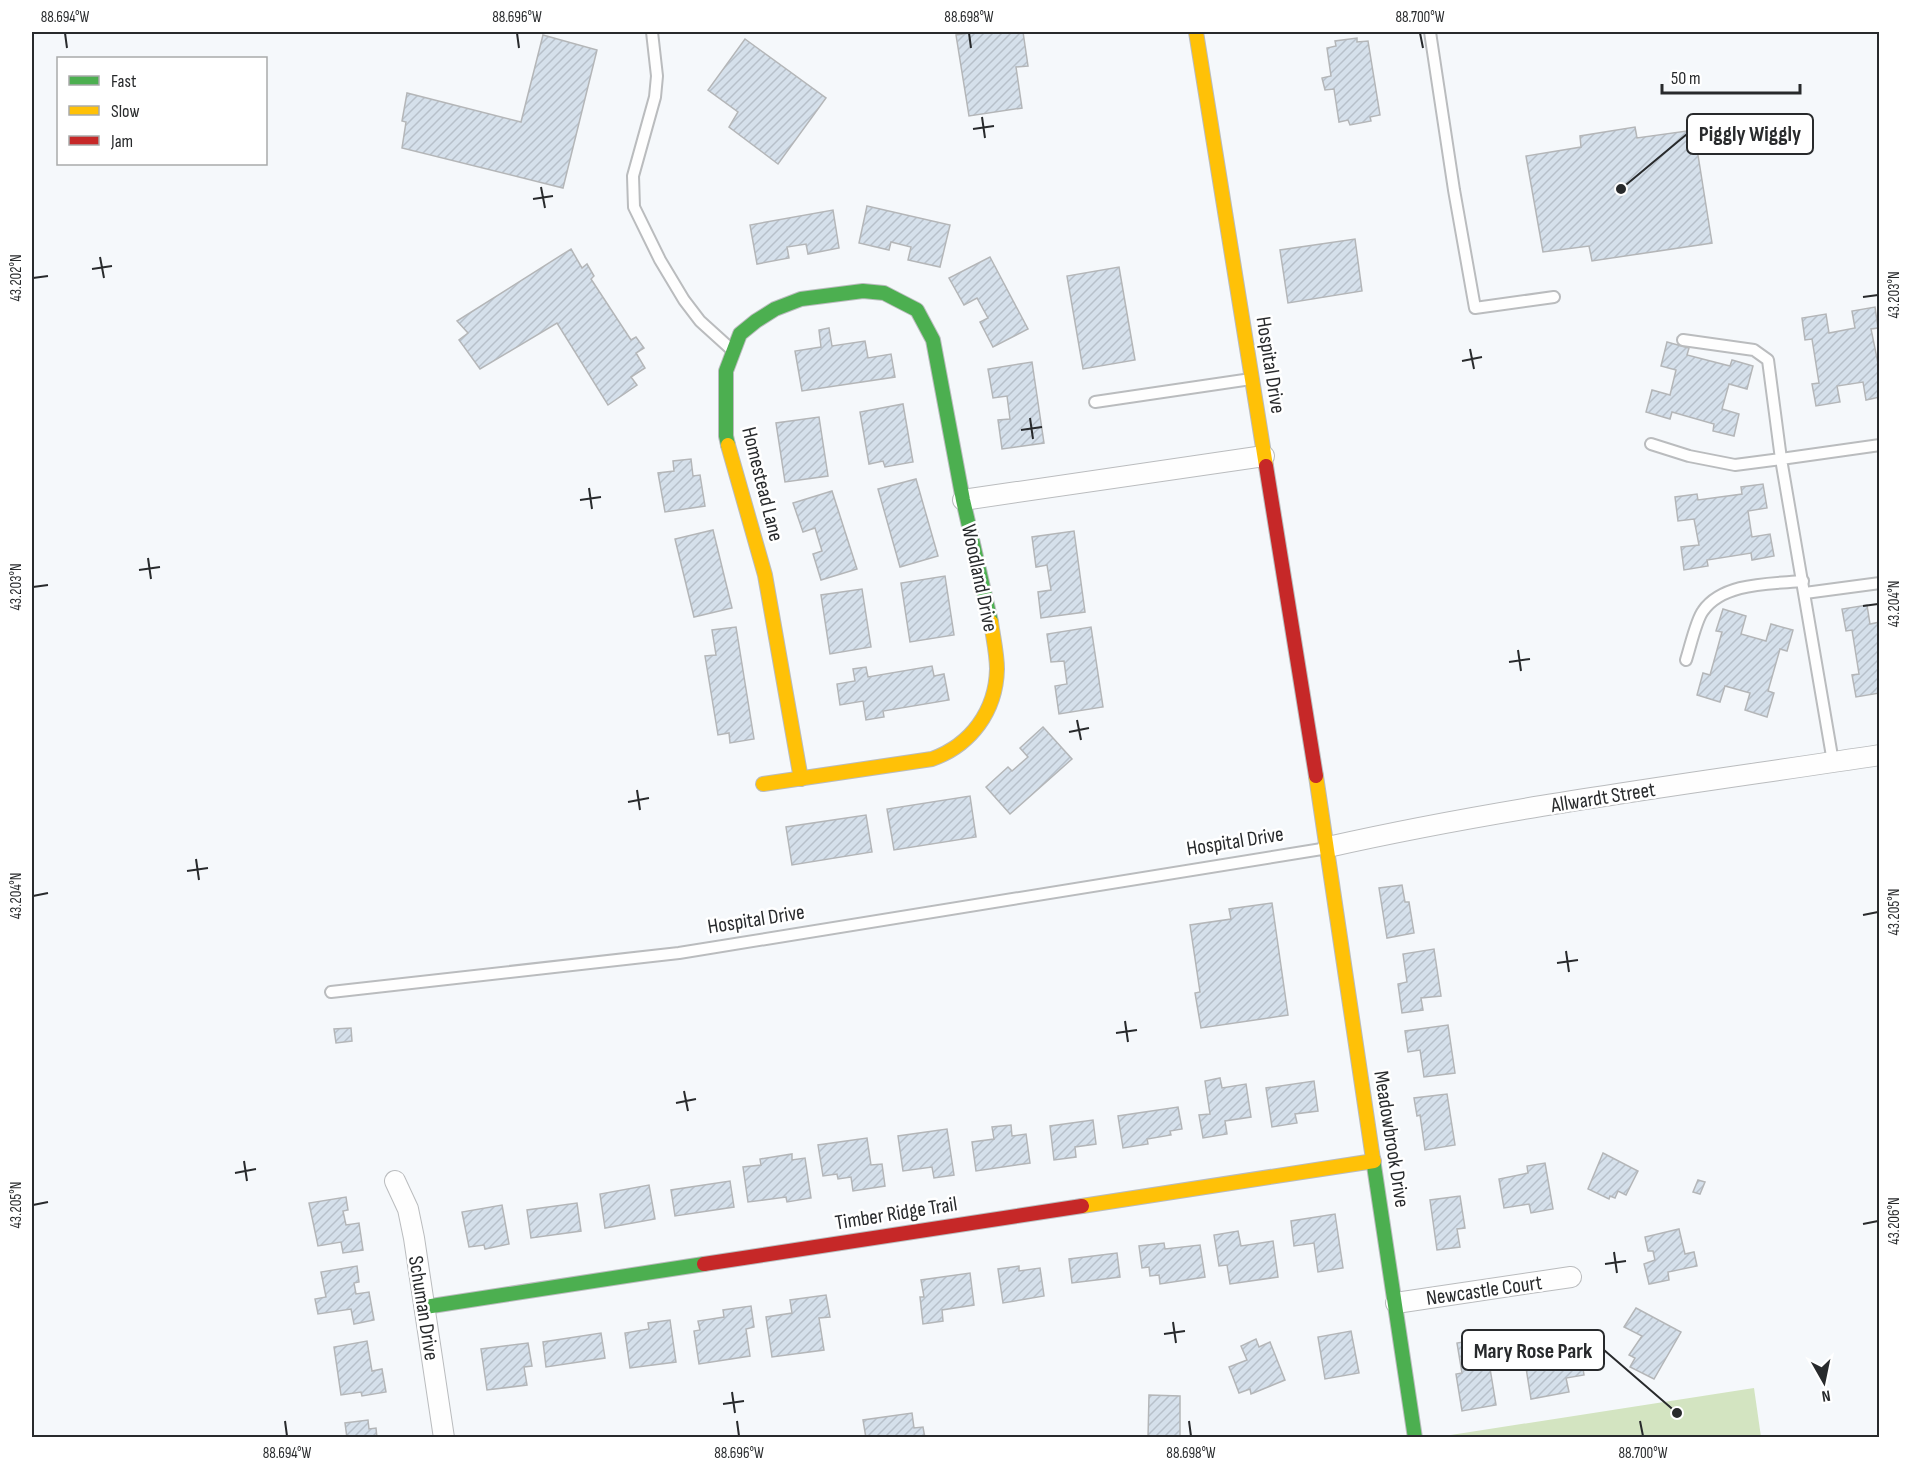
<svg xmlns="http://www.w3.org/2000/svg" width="1911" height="1469" viewBox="0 0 1911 1469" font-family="'Sofia Sans Condensed',sans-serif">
<defs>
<pattern id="building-hatch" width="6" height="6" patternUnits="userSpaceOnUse" patternTransform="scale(1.5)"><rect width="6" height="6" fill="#d5e0eb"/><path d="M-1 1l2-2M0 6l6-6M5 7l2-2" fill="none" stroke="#b7c0ca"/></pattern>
</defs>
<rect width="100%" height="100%" fill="#f5f8fb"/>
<polygon fill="#d3e4c1" points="1754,1388 1761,1437 1438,1437"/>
<g fill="url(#building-hatch)" stroke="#b4b6b8" stroke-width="1.5">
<polygon points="977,32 1023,32 1028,66 1016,67 1022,108 969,116 956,35"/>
<polygon points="543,35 597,50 563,188 402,148 406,122 402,121 407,93 521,122"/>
<polygon points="1357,38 1357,42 1368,41 1380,115 1370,117 1371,121 1350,125 1348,120 1339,122 1334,89 1325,90 1322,78 1331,76 1327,48 1336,46 1335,41"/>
<polygon points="745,39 826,98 778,164 729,127 738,112 708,90"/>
<polygon points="1635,127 1637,138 1694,130 1712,243 1592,261 1589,246 1543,252 1526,156 1581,147 1580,136"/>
<polygon points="867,206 950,225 940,267 908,260 911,247 891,242 889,250 859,243"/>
<polygon points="833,210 839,248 808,254 806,244 787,247 789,258 757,264 750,225"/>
<polygon points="1355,239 1362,291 1288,303 1280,250"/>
<polygon points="571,249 582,268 587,264 594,276 591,279 631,340 636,337 644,348 636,353 645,368 631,377 637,385 608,405 557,323 480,369 459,340 468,333 457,321"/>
<polygon points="990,257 1028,329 993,347 980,322 988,318 977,298 964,305 949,278"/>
<polygon points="1119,267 1135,360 1083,369 1067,276"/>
<polygon points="1875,307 1878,328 1871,329 1880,373 1880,397 1866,400 1863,382 1837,386 1840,402 1816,406 1812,384 1819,383 1812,339 1805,340 1802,318 1826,314 1829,333 1855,328 1852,311"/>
<polygon points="829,328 832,346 865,341 868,358 891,354 895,377 802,391 795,351 821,347 819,330"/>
<polygon points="1667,342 1689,348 1687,355 1730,366 1732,360 1753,366 1747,389 1729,384 1722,409 1739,414 1734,436 1713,431 1714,424 1672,412 1670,419 1646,412 1652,390 1670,395 1676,370 1661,366"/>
<polygon points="1032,362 1044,443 1002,449 998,420 1010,419 1007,396 993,398 988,369"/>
<polygon points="903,404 913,462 885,467 883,461 869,464 860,412"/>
<polygon points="819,417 828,476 785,482 776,423"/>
<polygon points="691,459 693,476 700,475 705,506 665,512 658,473 674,471 673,461"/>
<polygon points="916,479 938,556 900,567 878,489"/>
<polygon points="1763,484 1767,508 1748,511 1752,537 1770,534 1774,556 1752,560 1751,553 1707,560 1708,566 1684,570 1681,547 1699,545 1694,519 1678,521 1675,497 1697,494 1698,500 1742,494 1741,487"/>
<polygon points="832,491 857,569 821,580 813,554 822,551 815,528 803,532 793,503"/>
<polygon points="713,530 732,608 694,617 675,539"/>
<polygon points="1074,531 1085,612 1041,618 1038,592 1051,590 1047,565 1036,567 1032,537"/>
<polygon points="945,576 954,635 910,642 901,583"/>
<polygon points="862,589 871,647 830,654 821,595"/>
<polygon points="1867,605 1870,624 1880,622 1880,677 1878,677 1880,693 1856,697 1852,675 1859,674 1852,630 1846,631 1842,609"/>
<polygon points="1723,609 1746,616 1741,634 1766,641 1771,624 1793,630 1787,651 1780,649 1768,691 1774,693 1767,717 1745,710 1750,693 1725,686 1720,702 1697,695 1703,673 1710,675 1722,632 1716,631"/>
<polygon points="736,627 754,739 730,743 729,733 718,735 705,656 716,655 712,630"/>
<polygon points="1091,627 1103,707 1059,714 1055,686 1067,684 1064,661 1051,662 1047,634"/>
<polygon points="932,666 934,676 944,674 949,700 883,711 884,717 866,720 863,701 840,705 837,684 855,681 853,669 866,667 868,677"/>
<polygon points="1043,727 1072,759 1010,814 986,787 1008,767 1012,771 1028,757 1020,748"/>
<polygon points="970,796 976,837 894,850 887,809"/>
<polygon points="866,815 872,852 792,865 786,827"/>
<polygon points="1402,885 1405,902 1409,902 1414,933 1387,938 1379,888"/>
<polygon points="1272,903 1288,1015 1201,1028 1195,993 1200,992 1190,925 1231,919 1229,909"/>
<polygon points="1434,949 1441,996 1421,998 1423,1010 1402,1013 1398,984 1407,982 1403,954"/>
<polygon points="1448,1025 1455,1073 1424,1077 1420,1050 1408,1052 1405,1031"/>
<polygon points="351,1028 352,1041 336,1043 334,1029"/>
<polygon points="1220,1078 1222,1088 1246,1084 1251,1117 1225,1121 1227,1134 1203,1138 1199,1115 1210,1114 1205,1081"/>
<polygon points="1314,1081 1318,1111 1295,1114 1297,1123 1272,1127 1266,1088"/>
<polygon points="1447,1094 1455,1145 1425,1150 1420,1115 1417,1116 1414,1098"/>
<polygon points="1178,1107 1182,1129 1170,1131 1171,1135 1147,1139 1148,1144 1123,1148 1118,1116"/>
<polygon points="1093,1120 1096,1144 1075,1147 1076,1157 1054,1160 1050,1126"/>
<polygon points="1011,1125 1012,1136 1026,1134 1030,1163 976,1171 972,1142 994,1139 992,1127"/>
<polygon points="947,1129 954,1175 934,1178 932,1167 903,1171 898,1136"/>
<polygon points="867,1138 871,1165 882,1164 885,1186 853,1191 851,1177 838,1179 837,1174 823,1176 818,1145"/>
<polygon points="1603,1153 1638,1171 1626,1195 1618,1191 1615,1198 1610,1196 1609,1199 1588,1189"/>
<polygon points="792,1154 792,1160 805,1158 811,1198 787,1202 786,1197 748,1202 743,1167 761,1165 760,1159"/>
<polygon points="1545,1163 1553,1209 1531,1213 1529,1204 1504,1208 1499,1179 1528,1173 1527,1166"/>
<polygon points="1698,1180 1705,1182 1700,1194 1693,1192"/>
<polygon points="730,1181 734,1207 675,1216 671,1190"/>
<polygon points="649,1185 655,1219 605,1228 600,1194"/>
<polygon points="1460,1196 1465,1228 1457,1229 1460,1247 1437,1250 1430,1200"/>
<polygon points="346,1197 348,1210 343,1211 346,1225 359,1223 363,1250 343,1253 341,1242 318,1246 309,1203"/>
<polygon points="577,1203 581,1231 531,1238 527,1210"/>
<polygon points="502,1205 509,1244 485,1249 484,1245 469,1247 462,1212"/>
<polygon points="1335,1214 1343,1268 1318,1272 1314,1243 1294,1246 1291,1221"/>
<polygon points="1679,1229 1685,1254 1694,1252 1697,1266 1668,1272 1669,1280 1649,1284 1644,1264 1655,1260 1653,1251 1648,1251 1645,1237"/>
<polygon points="1238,1231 1241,1246 1273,1241 1278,1277 1230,1284 1227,1265 1219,1266 1214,1235"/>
<polygon points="1164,1243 1165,1249 1200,1245 1205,1277 1160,1284 1159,1275 1150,1276 1149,1267 1142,1268 1139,1246"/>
<polygon points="1117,1253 1120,1277 1072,1283 1069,1259"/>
<polygon points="357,1266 359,1282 354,1283 356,1294 369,1292 374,1320 354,1324 351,1309 318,1314 315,1299 326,1297 321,1272"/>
<polygon points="1019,1266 1019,1271 1040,1268 1044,1296 1003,1303 998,1269"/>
<polygon points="970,1273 974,1305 942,1310 943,1321 923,1324 920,1297 924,1297 921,1280"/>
<polygon points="826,1295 830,1317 819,1318 824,1350 772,1357 766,1317 792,1313 790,1300"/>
<polygon points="751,1306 754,1327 746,1329 750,1356 699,1364 694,1331 700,1330 698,1321 724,1317 723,1310"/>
<polygon points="1636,1308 1681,1332 1654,1379 1630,1367 1635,1358 1629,1355 1642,1336 1624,1327"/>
<polygon points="670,1320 676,1362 630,1368 625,1333 649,1329 648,1323"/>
<polygon points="1351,1331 1359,1373 1325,1379 1318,1337"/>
<polygon points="601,1333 605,1358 546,1367 543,1342"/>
<polygon points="1485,1338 1496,1405 1462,1411 1456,1374 1462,1373 1457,1343"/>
<polygon points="1256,1339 1259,1347 1270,1342 1285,1380 1251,1394 1250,1389 1239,1393 1229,1367 1247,1360 1241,1346"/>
<polygon points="367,1341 372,1371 382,1369 386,1392 362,1396 361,1392 341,1395 334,1347"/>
<polygon points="528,1343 532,1366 524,1367 527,1385 487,1390 481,1349"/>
<polygon points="1544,1345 1544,1347 1560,1345 1562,1354 1580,1351 1584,1375 1566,1378 1569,1392 1531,1399 1523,1349"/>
<polygon points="1149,1395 1180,1396 1180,1438 1148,1438"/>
<polygon points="912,1413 914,1428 923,1427 925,1438 866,1438 863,1420"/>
<polygon points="368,1420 369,1429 376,1428 377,1438 347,1438 345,1423"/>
</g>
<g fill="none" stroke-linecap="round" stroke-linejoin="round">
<defs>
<g id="lane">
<polyline points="652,32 657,76 655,97 633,176 634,207 660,260 684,300 700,321 732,350"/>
<polyline points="1430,32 1454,190 1475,308 1554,297"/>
<polyline points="1095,402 1251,379"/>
<polyline points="1651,444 1689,456 1735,465 1781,459 1768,360 1754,350 1683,340"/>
<polyline points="1805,593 1880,583"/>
<path d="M1686,660C1690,648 1696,620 1703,611C1723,582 1771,584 1803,581"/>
<polyline points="1833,762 1781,459 1880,445"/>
<polyline points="331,992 679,953 1328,848"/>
</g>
<g id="street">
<polyline points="963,500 1264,456"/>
<path d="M1328,847C1510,806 1696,783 1880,755"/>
<polyline points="395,1181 408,1209 414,1238 444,1438"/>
<polyline points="1396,1303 1571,1277"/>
</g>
<g id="fast">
<polyline points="728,445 726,436 726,371 740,334 756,321 775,309 801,299 863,291 884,293 917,310 933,340 963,500 991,622"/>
<polyline points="1373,1159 1415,1438"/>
<polyline points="425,1307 704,1264"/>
</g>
<g id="slow">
<polyline points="1196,32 1266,466"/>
<polyline points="728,445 765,575 801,779"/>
<polyline points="1316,776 1373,1159"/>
<path d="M763,784L932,759C971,745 996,711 997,669C997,654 993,637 991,622"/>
<polyline points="1082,1206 1374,1161"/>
</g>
<g id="jam">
<polyline points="1266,466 1316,776"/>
<polyline points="704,1264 1082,1206"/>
</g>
</defs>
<use href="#lane" stroke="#babcbe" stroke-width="14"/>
<use href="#street" stroke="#babcbe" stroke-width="22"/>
<use href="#fast" stroke="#babcbe" stroke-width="16"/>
<use href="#slow" stroke="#babcbe" stroke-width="16"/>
<use href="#jam" stroke="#babcbe" stroke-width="16"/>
<use href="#lane" stroke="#fefefe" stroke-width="10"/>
<use href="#street" stroke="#fefefe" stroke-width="20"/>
<use href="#fast" stroke="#4caf50" stroke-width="14"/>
<use href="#slow" stroke="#ffc107" stroke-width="14"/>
<use href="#jam" stroke="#c62828" stroke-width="14"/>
</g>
<path fill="none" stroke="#282a2c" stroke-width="2" d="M65,33L67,48M517,33L519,48M969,33L971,48M1420,33L1423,48M982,117L985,138M973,129L994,126M541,187L545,208M533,199L553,196M100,257L104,278M92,269L112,266M33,278L48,276M1863,297L1878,295M1470,349L1474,369M1462,361L1482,357M1030,418L1033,439M1021,430L1042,427M589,488L592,509M580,500L601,497M148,558L151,579M139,570L160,567M33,587L48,585M1863,606L1878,604M1518,650L1521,671M1509,662L1530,659M1077,720L1081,740M1069,732L1089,728M637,790L640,810M628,802L649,798M196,859L199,880M187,871L208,868M33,896L48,893M1863,915L1878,912M1566,951L1569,972M1557,963L1578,960M1125,1021L1128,1042M1116,1033L1137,1030M684,1091L688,1111M676,1103L696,1099M244,1161L247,1181M235,1173L256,1169M33,1205L48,1202M1863,1224L1878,1221M1614,1252L1617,1273M1605,1264L1626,1261M1173,1322L1176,1343M1164,1334L1185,1331M732,1392L735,1413M723,1404L744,1401M285,1421L287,1436M737,1421L739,1436M1189,1421L1191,1436M1640,1421L1643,1436"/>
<g text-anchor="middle" stroke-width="5" stroke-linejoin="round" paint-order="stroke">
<g font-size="21" fill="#282a2c" stroke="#fff">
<text transform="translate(1271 365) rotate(81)" y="7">Hospital Drive</text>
<text transform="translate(763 484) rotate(76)" y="7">Homestead Lane</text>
<text transform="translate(980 578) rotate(78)" y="7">Woodland Drive</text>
<text transform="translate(1603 797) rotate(-9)" y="7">Allwardt Street</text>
<text transform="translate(1235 841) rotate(-9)" y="7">Hospital Drive</text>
<text transform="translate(756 919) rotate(-9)" y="7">Hospital Drive</text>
<text transform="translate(1392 1139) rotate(81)" y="7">Meadowbrook Drive</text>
<text transform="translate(896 1213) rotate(-9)" y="7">Timber Ridge Trail</text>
<text transform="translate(1484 1290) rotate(-8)" y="7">Newcastle Court</text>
<text transform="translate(424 1308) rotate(81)" y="7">Schuman Drive</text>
</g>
</g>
<path fill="none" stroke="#282a2c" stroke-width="2" d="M1621 189L1687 134M1677 1413L1604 1350"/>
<g fill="#282a2c" stroke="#fff" stroke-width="2">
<circle cx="1621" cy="189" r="6"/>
<circle cx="1677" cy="1413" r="6"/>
</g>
<g fill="#fff" stroke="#282a2c" stroke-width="2">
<rect x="1687" y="114" width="126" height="40" rx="6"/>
<rect x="1462" y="1330" width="142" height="40" rx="6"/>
</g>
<g font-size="22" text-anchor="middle" font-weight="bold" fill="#282a2c">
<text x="1750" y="141">Piggly Wiggly</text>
<text x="1533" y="1358">Mary Rose Park</text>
</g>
<rect width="1911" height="1469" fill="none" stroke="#ffffff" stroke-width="66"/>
<rect x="57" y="57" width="210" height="108" fill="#ffffff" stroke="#a9aaab" stroke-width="1.5"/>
<rect x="69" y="76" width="30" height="9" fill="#4caf50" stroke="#a9aaab" stroke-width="1.5"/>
<text x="111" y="87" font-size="18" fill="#282a2c">Fast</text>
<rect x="69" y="106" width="30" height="9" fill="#ffc107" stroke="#a9aaab" stroke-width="1.5"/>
<text x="111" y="117" font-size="18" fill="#282a2c">Slow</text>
<rect x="69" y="136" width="30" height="9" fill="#c62828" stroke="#a9aaab" stroke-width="1.5"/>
<text x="111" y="147" font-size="18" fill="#282a2c">Jam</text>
<g transform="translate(1824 1382) rotate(171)" stroke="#ffffff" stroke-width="4.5" paint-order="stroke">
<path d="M0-4.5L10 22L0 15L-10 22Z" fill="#282a2c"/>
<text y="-9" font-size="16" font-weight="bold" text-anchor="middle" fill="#282a2c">N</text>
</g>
<path d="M1662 84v9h138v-9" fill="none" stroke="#282a2c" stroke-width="3"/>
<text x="1671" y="84" font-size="18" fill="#282a2c" stroke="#ffffff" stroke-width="4.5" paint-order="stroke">50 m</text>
<rect x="33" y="33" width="1845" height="1403" fill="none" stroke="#282a2c" stroke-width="2"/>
<g font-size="15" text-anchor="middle" fill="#282a2c">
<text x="65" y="22">88.694°W</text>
<text x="517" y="22">88.696°W</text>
<text x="969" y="22">88.698°W</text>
<text x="1420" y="22">88.700°W</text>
<text transform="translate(16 278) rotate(-90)" y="5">43.202°N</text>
<text transform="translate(1894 295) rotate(-90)" y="5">43.203°N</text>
<text transform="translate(16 587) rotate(-90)" y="5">43.203°N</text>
<text transform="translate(1894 604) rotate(-90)" y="5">43.204°N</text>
<text transform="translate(16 896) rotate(-90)" y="5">43.204°N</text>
<text transform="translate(1894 912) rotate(-90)" y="5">43.205°N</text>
<text transform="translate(16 1205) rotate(-90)" y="5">43.205°N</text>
<text transform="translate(1894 1221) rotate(-90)" y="5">43.206°N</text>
<text x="287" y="1458">88.694°W</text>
<text x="739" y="1458">88.696°W</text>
<text x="1191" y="1458">88.698°W</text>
<text x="1643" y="1458">88.700°W</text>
</g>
</svg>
